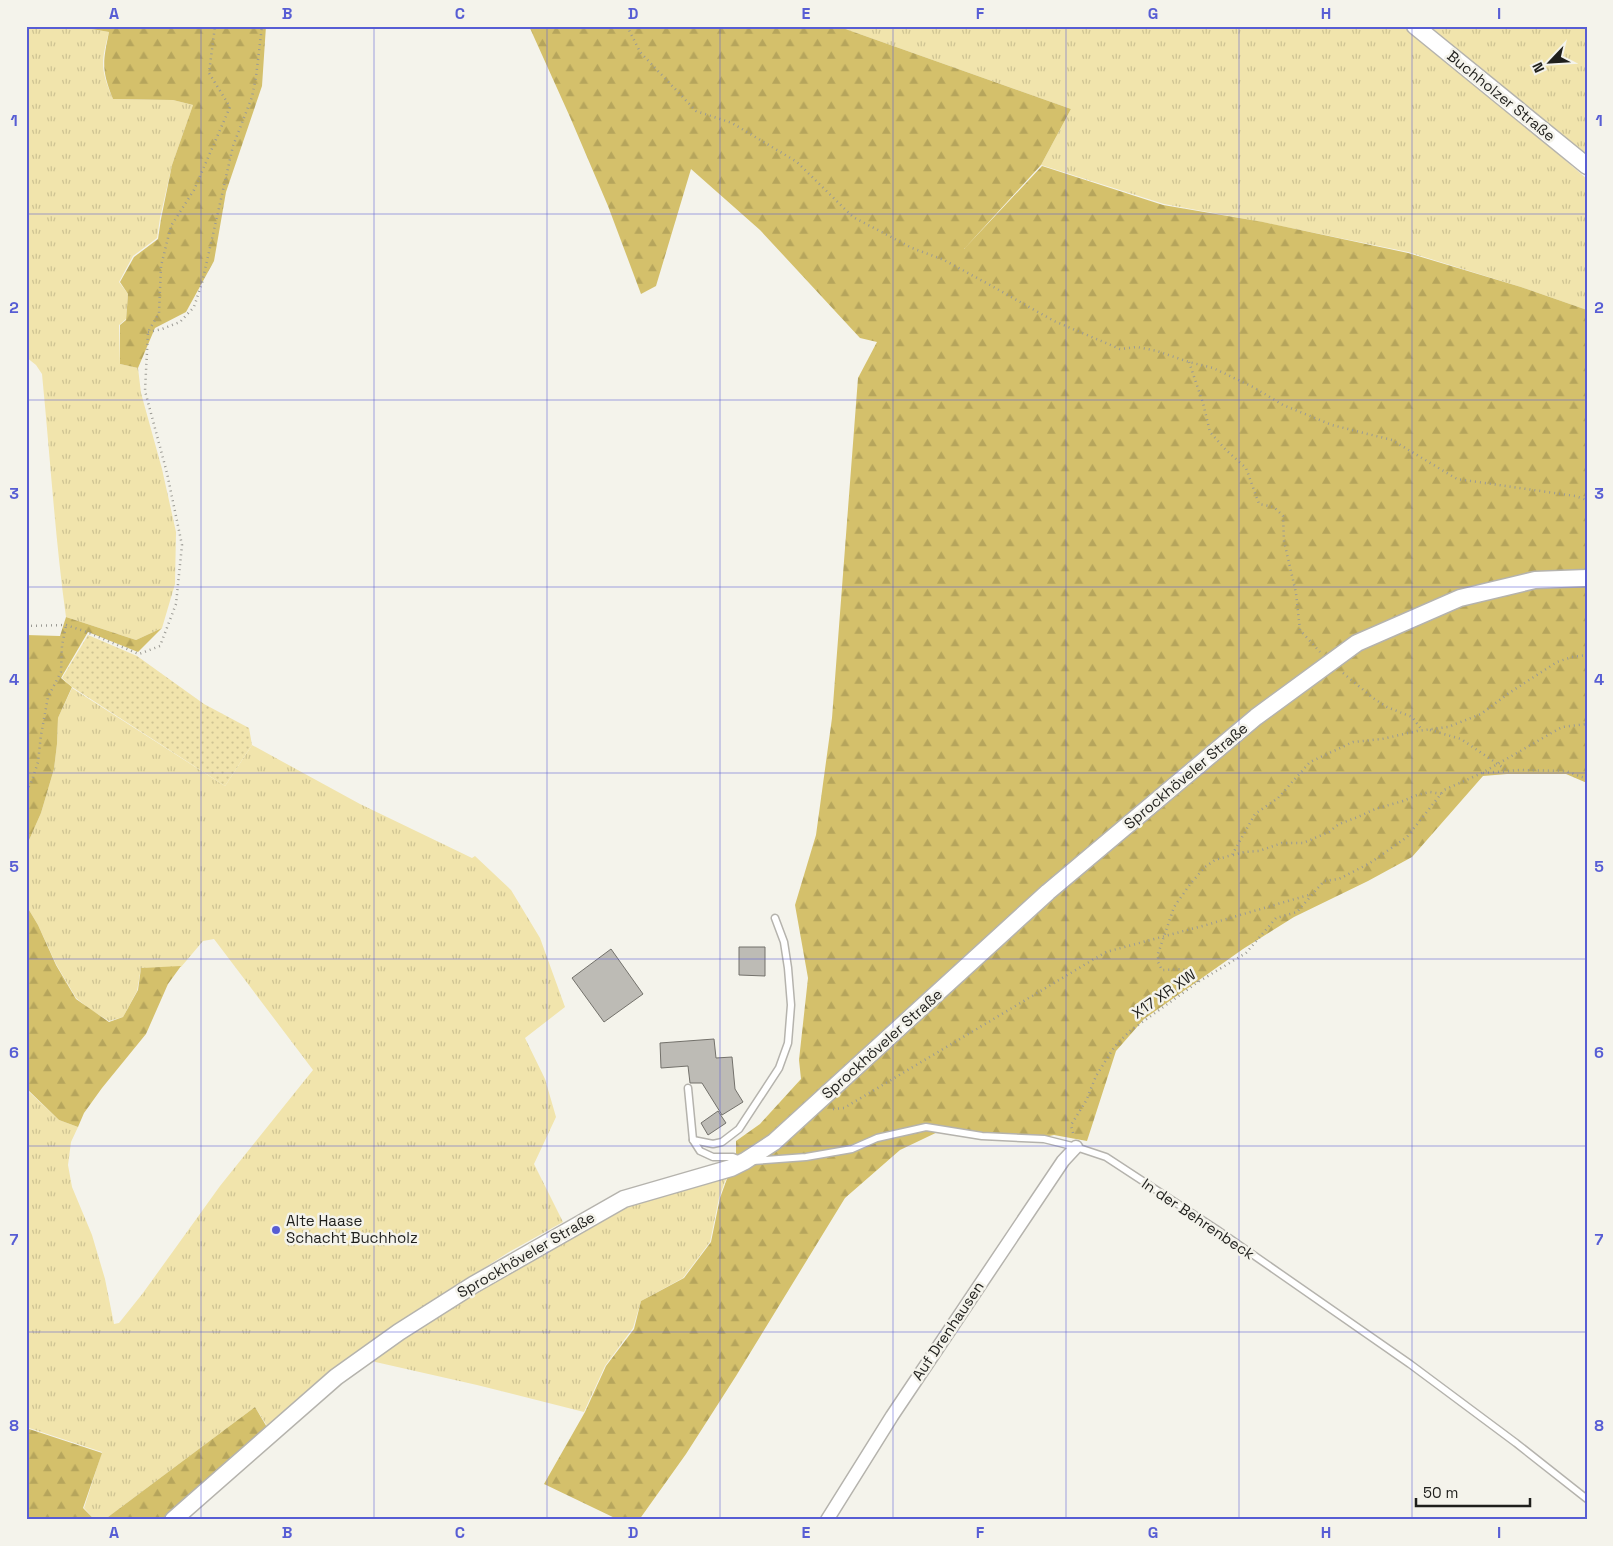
<svg xmlns="http://www.w3.org/2000/svg" width="1613" height="1546" viewBox="0 0 1613 1546" font-family="'Space Grotesk',sans-serif">
<defs>
<pattern id="grass-tufts" width="24" height="20" patternUnits="userSpaceOnUse" patternTransform="scale(1.25)"><rect width="24" height="20" fill="#f1e4ac"/><path d="M3 7l-1-3M5 7V3M7 7l1-3M15 17l-1-3M17 17v-4M19 17l1-3" fill="none" stroke="#cec393"/></pattern>
<pattern id="forest-firs" width="22" height="20" patternUnits="userSpaceOnUse" patternTransform="scale(1.25)"><rect width="22" height="20" fill="#d4c06b"/><path d="M5 1l3.5 6h-7zM16 11l3.5 6h-7z" fill="#b6a55c"/></pattern>
<pattern id="garden-dots" width="8" height="8" patternUnits="userSpaceOnUse" patternTransform="scale(1.25)"><rect width="8" height="8" fill="#f1e4ac"/><path d="M2 2h.1M6 6h.1" fill="none" stroke="#cec393" stroke-width="1.8" stroke-linecap="round"/></pattern>
</defs>
<rect width="100%" height="100%" fill="#f4f3eb"/>
<g fill="url(#grass-tufts)">
<path d="M26,26H74L109,32C101,62 100,69 113,99L173,100L193,105L172,165L160,218L157,238L133,256L119,282L128,294L126,319L119,325L120,364L138,368L141,393L162,469L176,532L175,584L162,628L136,640L66,617C55,537 50,455 42,374L36,365L26,357Z"/>
<polygon points="837,26 1403,26 1514,116 1587,179 1587,310 1521,287 1408,252 1262,222 1164,204 1041,165 1071,109"/>
<polygon points="1426,26 1587,26 1587,156 1489,76"/>
<polygon points="72,688 225,786 252,745 360,804 472,858 475,856 511,890 540,938 565,1007 525,1038 545,1079 556,1117 534,1164 563,1222 509,1252 398,1323 269,1429 255,1407 104,1520 95,1520 84,1508 102,1452 26,1427 26,1089 59,1120 78,1127 71,1142 68,1165 72,1187 92,1235 105,1279 114,1324 119,1323 143,1293 220,1186 313,1070 214,939 203,941 181,967 141,968 137,991 123,1017 109,1021 91,1010 76,998 56,964 38,925 26,905 26,847 41,813 54,769 57,744 58,718"/>
<polygon points="727,1176 719,1198 710,1242 683,1278 641,1301 633,1328 605,1366 584,1412 477,1385 371,1361 429,1321 532,1260 551,1247 626,1208"/>
</g>
<g fill="url(#forest-firs)">
<path d="M74,26H266L262,86L226,192L214,261L186,312L155,328L138,368L120,364V325L126,320L128,294L120,282L134,257L158,239L161,219L172,165L193,105L173,100L113,99C101,69 103,62 109,32Z"/>
<polygon points="529,26 837,26 1071,109 1041,165 964,249 1042,166 1163,205 1263,222 1408,253 1521,287 1587,310 1587,783 1566,774 1507,774 1483,776 1412,857 1368,881 1294,917 1243,949 1144,1019 1116,1051 1087,1141 1054,1135 1025,1141 944,1129 900,1150 845,1198 736,1376 686,1454 639,1520 619,1520 544,1484 585,1412 606,1366 634,1329 641,1301 684,1278 711,1242 720,1198 736,1154 736,1141 760,1124 801,1079 799,1060 808,978 795,905 816,835 832,718 858,378 877,342 860,338 760,230 691,169 656,286 641,294 608,206 570,117"/>
<polygon points="66,617 136,640 162,628 138,652 88,632 61,678 72,687 58,718 57,744 54,769 41,813 26,847 26,635 60,636"/>
<polygon points="26,905 38,925 56,965 76,999 109,1022 123,1017 138,990 141,968 181,966 168,984 146,1034 102,1088 84,1113 78,1127 59,1120 26,1088"/>
<polygon points="255,1407 268,1429 162,1520 104,1520"/>
<polygon points="26,1428 102,1453 83,1508 95,1520 26,1520"/>
</g>
<polygon fill="url(#garden-dots)" points="88,635 137,656 204,704 249,728 252,745 225,786 72,687 62,678"/>
<g fill="#bdbbb5" stroke="#73716b">
<polygon points="739,947 765,947 765,976 739,975"/>
<polygon points="611,949 643,994 604,1022 572,978"/>
<polygon points="714,1039 716,1058 732,1057 735,1089 743,1102 722,1115 702,1083 690,1083 688,1066 661,1068 660,1043"/>
<polygon points="718,1111 726,1123 708,1135 701,1123"/>
</g>
<g fill="none" stroke-linecap="round" stroke-linejoin="round">
<defs>
<g id="service">
<polyline points="688,1088 693,1140 700,1151 713,1157 733,1157 740,1160"/>
<polyline points="693,1140 713,1144 722,1142 739,1129 779,1068 788,1043 791,1005 788,968 784,942 775,918"/>
<polyline points="753,1161 806,1157 852,1149 877,1138 926,1127 982,1136 1044,1139 1076,1147 1106,1157 1216,1229 1410,1364 1516,1443 1587,1499"/>
</g>
<polyline id="minor" points="827,1520 892,1416 1063,1161 1076,1147"/>
<g id="tertiary">
<polyline points="1415,26 1587,166"/>
<polyline points="173,1520 336,1377 399,1332 473,1285 624,1199 731,1168 745,1161 774,1142 1048,892 1256,717 1357,643 1460,598 1535,580 1587,578"/>
</g>
</defs>
<use href="#service" stroke="#b5b3ad" stroke-width="9"/>
<use href="#minor" stroke="#b5b3ad" stroke-width="15"/>
<use href="#tertiary" stroke="#b5b3ad" stroke-width="19"/>
<g stroke="#9b9a94" stroke-width="2.5" stroke-dasharray="1 4" stroke-linecap="butt">
<polyline points="627,26 640,52 696,111 732,123 797,162 853,217 912,248 944,260 990,285 1054,321 1120,349 1137,347 1157,351 1189,362 1213,368 1253,387 1283,405 1332,425 1392,440 1457,479 1575,496 1587,500"/>
<polyline points="148,332 162,329 180,322 194,307 202,283 233,146 252,97 256,77 262,26"/>
<polyline points="1189,362 1203,403 1210,432 1225,449 1246,468 1259,504 1274,507 1283,516 1284,541 1296,593 1300,630 1320,652"/>
<polyline points="26,626 66,625 87,632 139,654 160,646 176,604 182,545 167,473 145,391 148,332 159,313 161,266 171,226 194,190 230,107 209,73 215,26"/>
<polyline points="1343,673 1373,698 1387,707 1412,717 1422,730"/>
<polyline points="1430,730 1461,739 1508,771"/>
<polyline points="1483,773 1520,770 1566,771 1587,779"/>
<polyline points="26,791 31,783 38,762 41,735 48,697 61,672 62,646 66,625"/>
<polyline points="1233,855 1244,852 1259,851 1282,843 1303,843 1329,832 1339,824 1358,817 1375,809 1403,801 1417,795 1430,792 1442,794"/>
<path d="M1198,982C1196,965 1175,970 1162,970L1158,962V954L1174,907L1191,883L1205,867L1215,860L1232,855L1255,814L1278,798L1310,762L1353,742L1382,739L1417,731L1448,727L1481,714L1509,693L1557,662L1572,657L1587,655"/>
<polyline points="833,1109 844,1108 1106,952 1206,925 1312,894"/>
<polyline points="1073,1133 1071,1125 1086,1101 1096,1076 1115,1046 1130,1031 1198,982 1246,953 1276,918 1297,912 1324,881 1339,879 1370,863 1407,837 1444,790 1482,773 1562,727 1587,724"/>
</g>
<use href="#service" stroke="#fff" stroke-width="6"/>
<use href="#minor" stroke="#fff" stroke-width="12"/>
<use href="#tertiary" stroke="#fff" stroke-width="16"/>
</g>
<path fill="none" stroke="#575dd4" stroke-width="1" stroke-opacity="0.55" d="M201,26V1520M374,26V1520M547,26V1520M720,26V1520M893,26V1520M1066,26V1520M1239,26V1520M1412,26V1520M26,214H1587M26,400H1587M26,587H1587M26,773H1587M26,959H1587M26,1146H1587M26,1332H1587"/>
<circle fill="#575dd4" stroke="#f4f3eb" stroke-width="2" cx="276" cy="1230" r="5"/>
<g text-anchor="middle" stroke-width="5" stroke-linejoin="round" paint-order="stroke">
<g font-size="15" fill="#1f1f1c" stroke="#f4f3eb">
<text transform="translate(1501 96) rotate(39)" y="5">Buchholzer Straße</text>
<text transform="translate(1186 776) rotate(-40)" y="5">Sprockhöveler Straße</text>
<text transform="translate(1164 994) rotate(-35)" y="5">X17 XR XW</text>
<text transform="translate(882 1044) rotate(-42)" y="5">Sprockhöveler Straße</text>
<text transform="translate(1198 1219) rotate(34)" y="5">In der Behrenbeck</text>
<text transform="translate(526 1255) rotate(-30)" y="5">Sprockhöveler Straße</text>
<text transform="translate(948 1331) rotate(-56)" y="5">Auf Drenhausen</text>
</g>
<g font-size="15" fill="#1f1f1c" stroke="#f4f3eb" text-anchor="start">
<text x="286" y="1226">Alte Haase<tspan x="286" dy="17">Schacht Buchholz</tspan></text>
</g>
</g>
<rect width="1613" height="1546" fill="none" stroke="#f4f3eb" stroke-width="55"/>
<g transform="translate(1550 62) rotate(245)" stroke="#f4f3eb" stroke-width="4" paint-order="stroke">
<path d="M0-4L9 19L0 12L-9 19Z" fill="#1f1f1c"/>
<text y="-8" font-size="14" font-weight="bold" text-anchor="middle" fill="#1f1f1c">N</text>
</g>
<path d="M1416 1498v8h114v-8" fill="none" stroke="#1f1f1c" stroke-width="2.5"/>
<text x="1423" y="1498" font-size="15" fill="#1f1f1c" stroke="#f4f3eb" stroke-width="4" paint-order="stroke">50 m</text>
<rect x="28" y="28" width="1558" height="1490" fill="none" stroke="#575dd4" stroke-width="2"/>
<g font-size="16" text-anchor="middle" font-weight="bold" fill="#575dd4">
<text x="114" y="19">A</text>
<text x="287" y="19">B</text>
<text x="460" y="19">C</text>
<text x="633" y="19">D</text>
<text x="806" y="19">E</text>
<text x="980" y="19">F</text>
<text x="1153" y="19">G</text>
<text x="1326" y="19">H</text>
<text x="1499" y="19">I</text>
<text x="14" y="126">1</text>
<text x="1599" y="126">1</text>
<text x="14" y="313">2</text>
<text x="1599" y="313">2</text>
<text x="14" y="499">3</text>
<text x="1599" y="499">3</text>
<text x="14" y="685">4</text>
<text x="1599" y="685">4</text>
<text x="14" y="872">5</text>
<text x="1599" y="872">5</text>
<text x="14" y="1058">6</text>
<text x="1599" y="1058">6</text>
<text x="14" y="1245">7</text>
<text x="1599" y="1245">7</text>
<text x="14" y="1431">8</text>
<text x="1599" y="1431">8</text>
<text x="114" y="1538">A</text>
<text x="287" y="1538">B</text>
<text x="460" y="1538">C</text>
<text x="633" y="1538">D</text>
<text x="806" y="1538">E</text>
<text x="980" y="1538">F</text>
<text x="1153" y="1538">G</text>
<text x="1326" y="1538">H</text>
<text x="1499" y="1538">I</text>
</g>
</svg>
